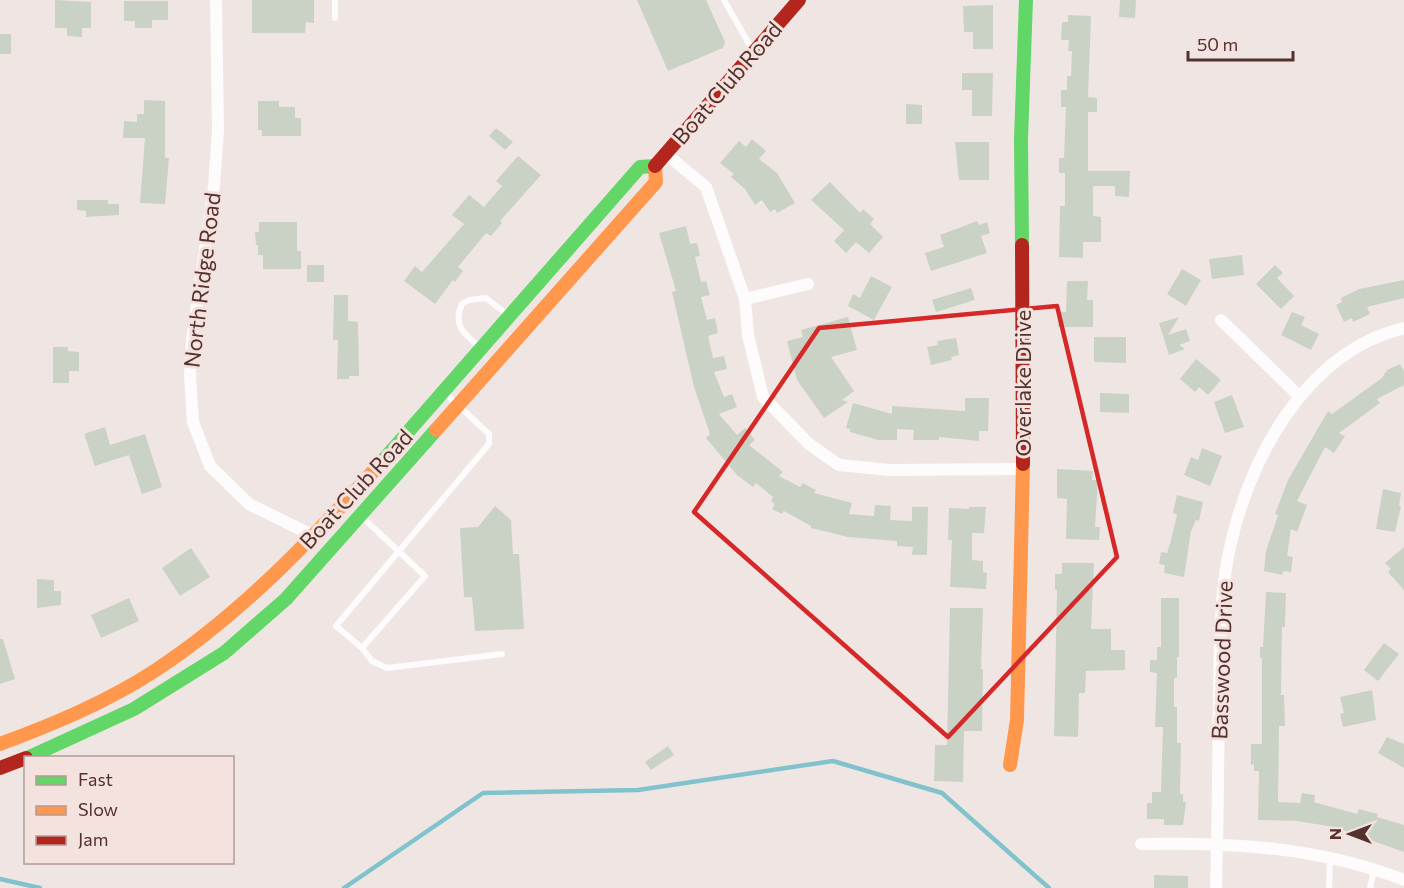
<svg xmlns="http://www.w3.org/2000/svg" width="1404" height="888" viewBox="0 0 1404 888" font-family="Commissioner,sans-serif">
<rect width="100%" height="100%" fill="#efe6e4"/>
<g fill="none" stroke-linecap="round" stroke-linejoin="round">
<g stroke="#80c3cc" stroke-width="4.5">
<polyline points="0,879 40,888"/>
<polyline points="344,888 483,793 638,790 833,761 942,793 1049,888"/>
</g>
</g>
<g fill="#cad2c6">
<polygon points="55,0 91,2 91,28 82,28 82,37 67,36 67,28 55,28"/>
<polygon points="252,0 314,0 314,23 306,22 305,33 252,33"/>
<polygon points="637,0 706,0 725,42 723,48 668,71"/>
<polygon points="1120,0 1136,0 1135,18 1119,17"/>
<polygon points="124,1 168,1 168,20 152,20 152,28 135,28 135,21 124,21"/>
<polygon points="993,5 993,49 973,49 973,32 964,32 963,6"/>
<polygon points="1068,15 1091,16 1088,97 1097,98 1097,112 1088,112 1088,171 1130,171 1129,197 1115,196 1115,186 1093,186 1093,216 1101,217 1101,242 1083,242 1083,258 1059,257 1060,206 1065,206 1065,173 1059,173 1059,158 1064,158 1066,107 1061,107 1061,90 1067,90 1067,76 1071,76 1072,51 1068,51 1069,40 1061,40 1062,22 1068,22"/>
<rect x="0" y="34" width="11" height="20"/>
<polygon points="962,73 993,73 992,116 972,116 972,90 962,90"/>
<polygon points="144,100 165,101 165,158 169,158 165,204 140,203 145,138 123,138 124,121 137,122 137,114 144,114"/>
<polygon points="258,101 279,101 279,107 295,107 295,118 301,118 301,136 262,136 262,130 258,130"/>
<polygon points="906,104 922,105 922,124 906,124"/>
<polygon points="496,128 513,142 505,150 489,136"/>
<polygon points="752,139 766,151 759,159 777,173 795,203 777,213 775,209 770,212 762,200 755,205 745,189 731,177 734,174 720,163 739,141 746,147"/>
<polygon points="955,142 989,142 989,180 959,180"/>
<polygon points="518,156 541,175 500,221 502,223 491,236 486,233 458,267 463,271 455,282 453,280 435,304 404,281 415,266 422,272 464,224 452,215 469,195 484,207 502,186 496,181"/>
<polygon points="830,182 860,213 863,209 874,219 870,224 883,237 869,253 856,242 846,253 834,241 844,230 811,200"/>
<polygon points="77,200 108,200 108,204 119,204 119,215 86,217 86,211 77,210"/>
<polygon points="977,221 979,225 987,222 990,233 981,236 987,253 931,271 925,253 944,247 940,235"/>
<polygon points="259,222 297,222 297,251 301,251 301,269 263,269 263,255 258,255 258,245 256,245 255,232 259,232"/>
<polygon points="686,226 690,244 697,243 700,256 695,257 701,282 706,281 710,295 701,297 707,320 715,318 718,333 708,336 713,358 724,356 727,369 714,372 724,397 732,394 737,407 719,414 737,435 745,428 755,440 749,445 783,472 779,476 800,487 803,483 816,490 814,493 852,503 849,514 874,516 875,505 891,506 890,520 912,521 912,507 928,507 927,555 912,555 913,547 897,546 897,541 848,537 811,528 811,526 784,511 782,514 772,509 775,504 771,501 773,497 756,483 753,487 737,475 706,438 710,434 694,387 672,292 676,291 659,233"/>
<polygon points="1242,255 1244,275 1212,279 1209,259"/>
<rect x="307" y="265" width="17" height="17"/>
<polygon points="1275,265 1283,273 1277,278 1294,296 1281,309 1256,284"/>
<polygon points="1182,269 1201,280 1186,306 1167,294"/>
<polygon points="871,276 892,287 874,320 848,306 853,294 860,298"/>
<polygon points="1404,280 1404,298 1367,307 1370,314 1353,322 1352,318 1344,322 1336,305 1342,302 1341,298 1359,289"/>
<polygon points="1067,281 1088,281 1087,300 1093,300 1093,327 1058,327 1058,312 1066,312"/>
<polygon points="971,288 975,300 936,312 932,300"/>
<polygon points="334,295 348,295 348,321 358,322 359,376 349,376 349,379 337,379 338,340 333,340"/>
<polygon points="1292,312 1305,317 1301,325 1319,334 1311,350 1281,335"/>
<polygon points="848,317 857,350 831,357 854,391 842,400 848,402 824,418 797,380 787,341 803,337 801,330"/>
<polygon points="1179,317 1168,335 1186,329 1190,341 1179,345 1185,349 1169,355 1159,323"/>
<polygon points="1094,337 1126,337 1126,363 1094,362"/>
<polygon points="956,338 959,355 951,357 952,360 931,365 927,347 938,345 937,341"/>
<polygon points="53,347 68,347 68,351 79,352 79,371 69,371 69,383 53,383"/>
<polygon points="1196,359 1221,380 1208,395 1199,387 1195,392 1180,379"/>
<polygon points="1400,364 1404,371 1404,385 1377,399 1380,403 1339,433 1345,436 1334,453 1325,447 1297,501 1307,505 1297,532 1291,529 1287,556 1293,557 1291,572 1283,571 1282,575 1264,571 1266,551 1278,515 1275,514 1288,480 1328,411 1332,414 1382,378 1387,370"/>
<polygon points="1100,393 1129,394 1129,413 1100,412"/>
<polygon points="1232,395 1244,427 1225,433 1214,402"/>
<polygon points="965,398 989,398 988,431 979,431 979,441 939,437 939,440 913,440 914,430 897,429 897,440 878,440 850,432 850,429 846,428 853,403 892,414 892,406 965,411"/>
<polygon points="105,427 110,445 145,434 162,487 142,494 129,455 95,466 84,434"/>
<polygon points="1202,448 1222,456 1210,486 1184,475 1191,457 1198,460"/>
<polygon points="1057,469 1093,471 1092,480 1098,480 1095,527 1100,527 1099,540 1066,539 1067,499 1057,498"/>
<polygon points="1383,489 1401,493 1399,506 1401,507 1395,532 1376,529"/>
<polygon points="1177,495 1203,502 1199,521 1196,520 1191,531 1184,577 1164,573 1165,565 1159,564 1161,552 1167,553 1171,540 1177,515 1173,513"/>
<polygon points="495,506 511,520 513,554 519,554 524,629 475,631 472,597 464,597 460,528 478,527"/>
<polygon points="969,507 986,507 984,533 972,533 972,560 983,561 983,572 987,573 986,589 950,587 952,540 948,540 949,508 969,509"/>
<polygon points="1404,547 1404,590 1388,572 1391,569 1385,563"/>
<polygon points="191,548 210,577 180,596 162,568"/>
<polygon points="1062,563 1094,563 1091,629 1111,629 1111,650 1125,650 1125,670 1086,671 1085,693 1079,693 1078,737 1054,736 1057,590 1055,590 1055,574 1062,574"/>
<polygon points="37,579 54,580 54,591 61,591 61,605 37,608"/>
<polygon points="1266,592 1286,593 1285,627 1282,627 1281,695 1284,695 1285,726 1279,726 1278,802 1300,803 1302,793 1315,795 1314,802 1357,814 1359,809 1378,814 1377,817 1404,825 1404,852 1334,827 1297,821 1258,820 1259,771 1254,771 1254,764 1251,765 1251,744 1262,744 1262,658 1260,658 1260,647 1263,647"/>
<polygon points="129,598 139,621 101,638 91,615"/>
<polygon points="1161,598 1179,598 1179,657 1177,657 1177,678 1174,678 1174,707 1177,707 1177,743 1181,743 1180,794 1183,794 1183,802 1186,802 1183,825 1164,825 1164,819 1147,819 1147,803 1152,803 1152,792 1161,792 1163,727 1155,727 1157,673 1150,672 1150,660 1157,660 1157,647 1161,647"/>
<polygon points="950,608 983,608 981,669 983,669 982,731 964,731 963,782 934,781 935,745 947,745"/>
<polygon points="0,639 3,639 15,679 0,684"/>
<polygon points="1384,643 1399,654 1378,681 1364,670"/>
<polygon points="1372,690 1376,720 1343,727 1340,714 1344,713 1340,697"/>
<polygon points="1387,737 1404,744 1404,768 1378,753"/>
<polygon points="668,746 674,755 651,770 645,762"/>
<polygon points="1154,875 1188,876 1188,888 1154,888"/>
</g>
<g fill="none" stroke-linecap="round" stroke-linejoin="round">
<g stroke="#fdfbfb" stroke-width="6">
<polyline points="724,0 753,51"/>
<polyline points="335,18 335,0"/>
<path d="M481,348C465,335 452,326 462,304L469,300L486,298L509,316"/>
<polyline points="361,516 425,576 362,648 336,626 489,444 489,434 446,394"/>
<polyline points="362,648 372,661 387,668 502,654"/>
<polyline points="1329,888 1330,859"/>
<polyline points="1370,888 1374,870"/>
</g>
<g stroke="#fdfbfb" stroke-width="12">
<polyline points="216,0 218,130 214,186 192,340 190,375 193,422 210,466 249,504 314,536"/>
<polyline points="665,153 706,187 745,299 748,335 763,397 809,444 839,465 889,470 1023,469"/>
<polyline points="745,299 808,284"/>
<polyline points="1221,320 1299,396"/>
<path d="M1141,844C1230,842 1320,847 1404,880"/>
<path d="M1216,888C1218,824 1218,761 1219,697C1220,650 1219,603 1228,557C1246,463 1304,352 1404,328"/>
</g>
<g stroke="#63d668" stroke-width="14">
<polyline points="1022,245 1021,139 1026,0"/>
<polyline points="379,465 640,167 655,166"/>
<polyline points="27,758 134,709 224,653 286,599 436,430"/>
</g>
<g stroke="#ff974d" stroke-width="14">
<polyline points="436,430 656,182 655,166"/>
<path d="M0,744C54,724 107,702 156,670C241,614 311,540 379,465"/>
<polyline points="1010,765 1017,720 1023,464"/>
</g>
<g stroke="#b3261e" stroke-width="14">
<polyline points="655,166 799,0"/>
<polyline points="1022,245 1023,464"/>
<polyline points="0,768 26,758"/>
</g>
</g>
<path fill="none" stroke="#d62828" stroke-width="4.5" stroke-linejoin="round" d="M1057,306L1117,557L948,737L694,512L819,328Z"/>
<g text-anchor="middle" stroke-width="6" stroke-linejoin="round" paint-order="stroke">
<g font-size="22" fill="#53312c" stroke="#f4e2df">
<text transform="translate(727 83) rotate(-49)" y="8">Boat Club Road</text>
<text transform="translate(202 280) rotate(-83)" y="8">North Ridge Road</text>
<text transform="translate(1023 383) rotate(-90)" y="8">Overlake Drive</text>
<text transform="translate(356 489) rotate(-47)" y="8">Boat Club Road</text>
<text transform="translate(1222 660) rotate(-88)" y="8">Basswood Drive</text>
</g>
</g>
<rect x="24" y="756" width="210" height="108" fill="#f4e2df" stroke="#b49b97" stroke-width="1.5"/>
<rect x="36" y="776" width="30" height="9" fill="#63d668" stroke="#b49b97" stroke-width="1.5"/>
<text x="78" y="786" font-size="18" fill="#53312c">Fast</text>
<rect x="36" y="806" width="30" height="9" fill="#ff974d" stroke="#b49b97" stroke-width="1.5"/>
<text x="78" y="816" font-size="18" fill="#53312c">Slow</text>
<rect x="36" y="836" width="30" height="9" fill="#b3261e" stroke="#b49b97" stroke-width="1.5"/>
<text x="78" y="846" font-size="18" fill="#53312c">Jam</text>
<g transform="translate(1350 834) rotate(270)" stroke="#f4e2df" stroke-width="4.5" paint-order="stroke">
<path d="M0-4.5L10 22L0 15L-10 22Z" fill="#53312c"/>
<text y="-9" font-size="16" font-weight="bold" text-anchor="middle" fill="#53312c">N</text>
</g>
<path d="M1188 51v9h105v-9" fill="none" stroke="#53312c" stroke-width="3"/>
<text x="1197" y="51" font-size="18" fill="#53312c" stroke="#f4e2df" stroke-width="4.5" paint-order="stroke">50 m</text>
</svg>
